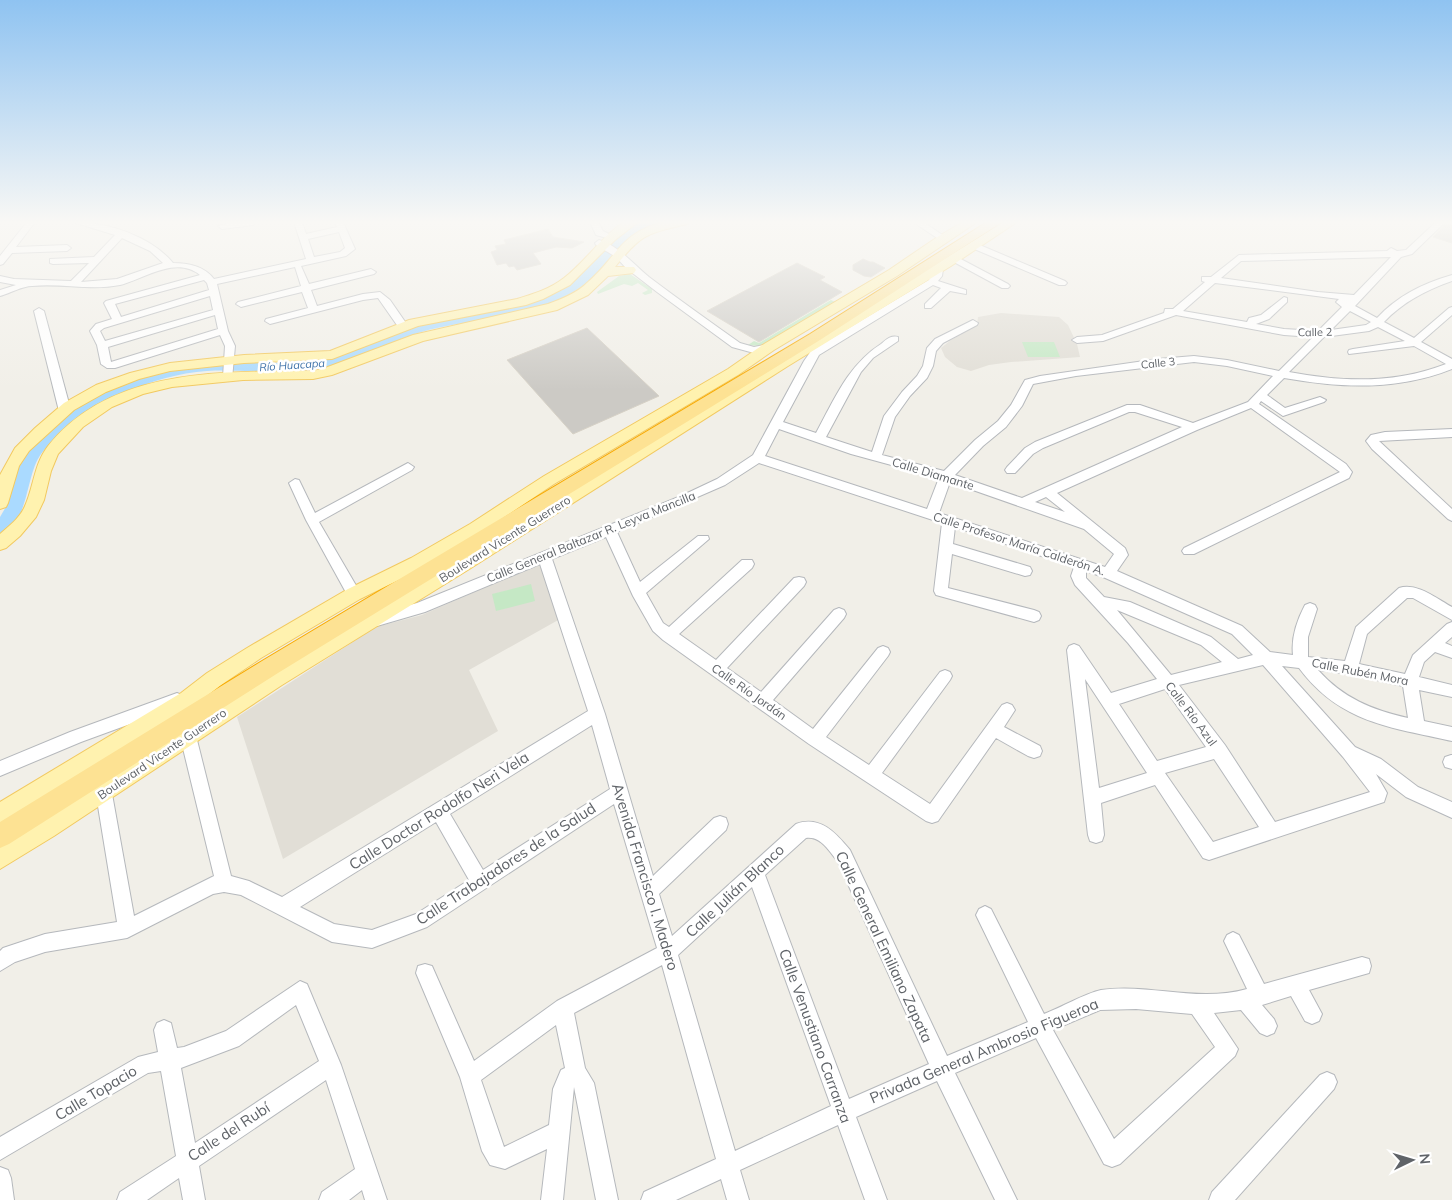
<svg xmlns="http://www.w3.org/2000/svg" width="1452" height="1200" viewBox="0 0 1452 1200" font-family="Mulish,sans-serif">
<rect width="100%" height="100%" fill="#f1efe8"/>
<g fill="#e1ded6">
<polygon points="1001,313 1059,317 1068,325 1077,344 1080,357 1011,362 989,365 971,371 957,367 945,357 941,348 951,340 977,325 978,317"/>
<polygon points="540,563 560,619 469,670 498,731 283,859 237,717 376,627 422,615"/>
</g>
<g fill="#c5e8c5">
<polygon points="630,274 652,289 652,293 645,295 642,293 648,290 638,283 632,286 624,284 598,294 597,292 619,276"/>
<polygon points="831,300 835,302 766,344 759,346 748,345 754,341 759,343"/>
<polygon points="1022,342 1054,342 1060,357 1028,357"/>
<polygon points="531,584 535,601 496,611 492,594"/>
</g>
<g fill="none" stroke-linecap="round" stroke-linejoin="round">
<path fill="#aadaff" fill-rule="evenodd" d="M640,222H657C650,230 636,231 627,240C611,256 598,276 578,289C530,321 471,317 418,333C381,345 347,366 308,370C275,375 241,369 207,371C179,373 150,381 125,393C93,407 62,427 41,454C25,476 29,526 0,534V517L7,505L18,466L29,447L48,427L70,411L116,385L149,374L188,365L218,362L295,363L322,359L410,327L534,301C553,293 570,285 585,271C603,254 616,231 640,222Z"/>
</g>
<g fill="#cccac5" stroke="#d6d1c6">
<polygon points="1447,222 1452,222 1452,243 1433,237"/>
<polygon points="548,229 553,237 584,242 572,248 556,247 533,253 541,264 517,270 514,266 509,267 506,263 497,265 491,252 497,250 495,246 506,244 504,240"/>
<polygon points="863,259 870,262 873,262 885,268 871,277 864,276 853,270 853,265"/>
<polygon points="797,263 825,277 820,280 842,292 759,342 707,311"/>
<polygon points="587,328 659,396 573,434 507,360"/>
</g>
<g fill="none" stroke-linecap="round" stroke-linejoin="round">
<defs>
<g id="minor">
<polygon points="27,222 35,222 16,247 67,245 71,248 67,251 12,253 3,264 0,265 0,256"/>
<path d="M73,222C107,222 151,236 173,263C189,263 204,266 214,279L306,259L294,222H302L306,234L337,227L335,222H343L355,249L346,256L301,266L309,284L371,269L376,272L374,274L311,290L317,306L363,294L380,292L390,300L408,326L403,329L399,328L378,298L363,300L270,324L265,321L266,319L308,308L302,292L241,307L236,304L238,302L301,286L295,267L217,284L228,331L235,346L232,379H224L223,377L225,346L220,335L115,368H107L101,364L97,345L90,331L96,324L112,319L104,303L106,301L200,275C176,255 144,279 120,285C90,291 62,283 32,286C23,286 10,293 0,296V290L16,285L0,282V276L14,279L71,281L89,263L53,264L50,263V259L94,257L115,235ZM339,232L345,248L340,252L314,257L308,239ZM122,238L150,251L163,263L117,279L81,282ZM204,280L207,283L209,290L121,317L115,304ZM210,296L213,310L105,341L100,331L104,328ZM215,315L218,329L111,362L108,347Z"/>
<polygon points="233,222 257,222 253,225 222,229 218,226"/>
<polygon points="590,222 598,222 603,231 611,235 607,238 596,235"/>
<polygon points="913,222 923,222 947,238 946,240 940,240"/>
<path d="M1436,222H1445L1412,254L1401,257L1355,306L1377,318C1397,296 1424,283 1452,275V281C1426,290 1403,302 1384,322L1414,338L1449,308L1452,307V315L1421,342L1452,359V369C1397,391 1341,388 1284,378L1267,395L1285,408L1320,397L1326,400L1324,402L1283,416L1261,401L1259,404L1346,464L1352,472L1349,478L1194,554H1184L1182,551L1184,548L1340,472L1251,408L1197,430L1057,493L1125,548L1128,555L1117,571L1242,626L1270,652L1293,655C1291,638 1297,620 1305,605L1310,603L1315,605L1317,609L1308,637V657L1345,661L1356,627L1399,588C1417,582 1437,599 1452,607V620L1413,598H1407L1367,634L1359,664L1405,674L1413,655L1447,624L1452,622V637L1445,643L1452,646V658L1435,652L1424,662L1419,677L1452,685V697L1419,690L1424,721L1452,727V741C1390,727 1340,723 1299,668L1282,666L1355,747L1381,759L1418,787L1452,802V818L1406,797L1376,774L1387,793L1384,802L1209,860L1203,858L1155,785L1101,803L1104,835L1102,841L1096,843L1090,841L1088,835L1067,650L1069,646L1074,644L1079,646L1111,693L1157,679L1128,643L1075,585L1071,576L1074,567L955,527L953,544L1030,567L1032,571L1030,575L1025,576L952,554L948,588L1034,610L1039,612L1041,616L1039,620L1034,622L936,595L934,591L942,523L759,463L725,485L617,532L640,582L698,536H708L709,539L646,593L663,623L669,627L742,560H752L754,564L752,568L679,634L716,660L794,578L799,577L804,578L806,582L804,586L727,668L761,692L834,610L839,608L844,610L846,614L844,618L773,700L813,729L878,648L883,646L888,648L890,652L888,656L826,737L869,765L940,672L945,670L950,672L952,676L950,680L882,773L930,804L1002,705L1007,703L1012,705L1015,710L1004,727L1040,746L1042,751L1040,756L1034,758L1028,756L996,738L938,821L932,823L926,821L809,744L663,640L653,631L633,596L606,537L552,559L605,714L653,876L714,818L720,816L726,818L728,824L726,830L659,894L672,936L796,824C820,815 836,833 850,850L947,1056L1028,1022L976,915L979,909L985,906L991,909L1044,1014C1060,1008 1086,993 1101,990C1150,983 1197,1003 1247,989L1224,941L1227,935L1233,932L1239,935L1264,984L1362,957L1369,959L1371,966L1369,973L1309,990L1322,1014L1319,1021L1312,1024L1305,1021L1291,996L1262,1005L1274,1019L1277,1026L1274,1033L1267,1036L1260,1033L1241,1010L1214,1013L1238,1049L1235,1056L1120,1164L1112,1167L1104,1164L1036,1038L955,1073L1017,1200H995L937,1081L856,1117L887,1200H865L838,1125L740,1170L749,1200H727L721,1179L676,1200H641L644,1192L716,1159L662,965L574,1013L585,1068L594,1083L618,1200H596L574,1087L563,1200H541L547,1149L505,1169L490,1165L482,1151L460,1077L416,973L418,966L425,964L432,966L474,1061L557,1001L657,948L614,804L427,927L372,948L332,942L241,895L224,892L213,894L127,938L45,952L15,962L0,971V951L3,948L45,934L117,922L96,794L98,789L104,786L110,789L112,794L134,916L214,876L180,736L182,731L188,729L194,731L196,736L231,876L249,881L282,897L588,711L540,564L425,612L377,626L372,624L370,620L372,616L417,603L681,496L717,479L753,455L804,361L811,351L929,280L935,267H941L943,269L942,276L938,281L966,290V294L950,291L931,308H925V304L941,288L933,285L819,355L783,422L816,433C834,400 848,365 881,344C886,340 890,335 898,337V341L873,358L861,372L826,437L872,452L884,416L902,392L917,376L923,366L927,348L935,339L973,320L978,323L977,325L943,343L936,351L933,366L927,378L910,396L895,417L882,455L944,471L975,440L998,421L1011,405L1025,380L1040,376L1158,359L1194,356L1227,360L1279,371L1313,337L1284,335L1176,315L1103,341L1077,343L1072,340L1077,337L1102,335L1164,313L1165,309H1173L1205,282L1202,281V277H1211L1239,255L1387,251L1391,248L1397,251L1406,250ZM1391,257L1354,295L1318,292L1221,278L1241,261ZM1215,283L1339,299L1336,302L1342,307L1318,331L1284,329L1256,324L1269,319L1287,302V298L1284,297L1261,315L1249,318L1247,322L1183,311ZM1350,311L1371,322L1366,325L1331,330ZM1378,327L1405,341L1353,349L1349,350L1348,352L1349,354L1414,346L1446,364C1395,384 1342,382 1289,372L1324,337L1369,331ZM1194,362L1227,366L1273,376L1248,402L1193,423L1140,405H1127L1035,442L1025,448L1007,467L1005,470L1007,473H1015L1033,454L1043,448L1129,412H1135L1182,427L1022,498L955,475L983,446L1006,427L1022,406L1033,384L1076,376ZM779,429L851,454L939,478L927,509L765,456ZM950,482L1084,529L1114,554L1105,567L939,513ZM1046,497L1065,512L1035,502ZM1086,571L1103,577L1232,634L1253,655L1238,659L1211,637L1130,602L1104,597L1086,578ZM1117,610L1201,645L1222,662L1171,675ZM1263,665L1343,757L1370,792L1275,822L1225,745L1179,685ZM1318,670L1350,674L1403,686L1408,718C1372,710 1343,698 1318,670ZM1085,679L1147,773L1099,788ZM1165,689L1206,747L1157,761L1119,704ZM592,725L610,789L483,870L450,814ZM1214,759L1259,827L1213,842L1165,773ZM436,822L469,880L416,914L372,930L334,924L300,907ZM806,838C821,836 829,851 838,862L929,1064L849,1099L765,875ZM752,887L831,1106L735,1151L678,955ZM1136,1009L1192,1014L1215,1047L1114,1139L1053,1030L1100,1010ZM556,1025L565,1068L561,1070L553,1089L549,1125L504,1147L481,1080Z"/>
<path d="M599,240C619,246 633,264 649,277C678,299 709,321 740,343L754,347L769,344L774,347L773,349L754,353L732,347L657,292L626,268L616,257L596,245L595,243Z"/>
<polygon points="975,243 1065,281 1067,283 1065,285 1059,285 972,248 972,244"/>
<polygon points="955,256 1008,284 1010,286 1008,288 1002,288 952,261 950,259"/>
<polygon points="39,308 44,311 71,411 65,415 59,411 34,311"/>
<polygon points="1452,429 1452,437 1379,441 1452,509 1452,521 1448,519 1372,449 1366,441 1371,435 1385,432"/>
<polygon points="408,463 414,467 412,470 319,522 361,594 359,598 354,599 349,598 306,520 289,483 295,479 299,480 315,513"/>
<polygon points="177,693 182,695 185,700 182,705 81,742 0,776 0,761 70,732"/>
<polygon points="1451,755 1452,755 1452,769 1445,767 1443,762 1445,757"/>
<path d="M300,981L307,984L341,1065L387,1200H365L362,1190L349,1200H319L322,1192L355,1169L326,1080L199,1166L205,1200H183L179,1178L147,1200H117L120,1192L176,1156L161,1071L148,1073L0,1160V1137L138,1057L158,1052L154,1030L157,1023L164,1020L171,1023L177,1048L184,1047L226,1031ZM296,1005L319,1061L195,1143L181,1068L239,1046Z"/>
<polygon points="1327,1072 1334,1075 1337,1082 1334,1089 1235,1200 1209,1200 1212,1192 1320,1075"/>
<polygon points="0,1167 8,1170 11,1178 14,1200 0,1200"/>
</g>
<g id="major">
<path d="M624,222H638L615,240L570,285L543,299L526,305L418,326L332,359L244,363L170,371L139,379L106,392L74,410L29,451L19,466L8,503L6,507L0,509V475L15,448L35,428L64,403L96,385L130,373L170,363L244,355L330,351L409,320L517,299C533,294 550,289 564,278C586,261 601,237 624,222Z"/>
<path d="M664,222H689L687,224C647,234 642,233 615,267H634L636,270L634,273L608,276L588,295L557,310L423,341L332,375L313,379L243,380L172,387L143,394L112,407L83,427L58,454L51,471L44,500L36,517L20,536L6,548L0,550V534C9,526 20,518 25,506C34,486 34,464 48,446C112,367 221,372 313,371L325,368L413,335L548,304C562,299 577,293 588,282C617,257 621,232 664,222Z"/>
<polygon points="963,222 977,222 897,276 774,350 738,375 554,484 482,532 423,568 360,599 261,658 221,685 195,705 0,824 0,802 181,693 207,673 247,648 348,589 411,558 470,524 544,476 728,369 764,344 889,270 939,236"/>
<polygon points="1004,222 1017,222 951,266 788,366 471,568 282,685 54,836 0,869 0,846 269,674 459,559"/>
</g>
<polygon id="highway" points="987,222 1002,222 820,340 278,673 9,844 0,848 0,822 262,661 810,334"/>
</defs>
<use href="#minor" stroke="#b5b8bc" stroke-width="2"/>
<use href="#major" stroke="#f2c960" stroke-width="2"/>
<use href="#highway" stroke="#f9ab00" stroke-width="2"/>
<use href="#minor" fill="#fff" fill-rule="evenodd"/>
<use href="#major" fill="#fff2af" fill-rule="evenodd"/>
<use href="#highway" fill="#fde293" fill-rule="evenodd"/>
</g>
<linearGradient id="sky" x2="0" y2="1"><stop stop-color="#8fc3f1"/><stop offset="0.57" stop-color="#f9f8f5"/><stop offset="1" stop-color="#f9f8f5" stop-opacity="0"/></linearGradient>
<rect width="1452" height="390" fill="url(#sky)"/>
<g text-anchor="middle" stroke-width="5" stroke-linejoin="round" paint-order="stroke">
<g font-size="11" fill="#5f6368" stroke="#fff">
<text transform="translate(1315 332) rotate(-1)" y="4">Calle 2</text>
<text transform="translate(1158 363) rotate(-6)" y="4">Calle 3</text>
</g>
<g font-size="11" font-style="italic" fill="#4174aa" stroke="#fff">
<text transform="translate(292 365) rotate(-4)" y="4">Río Huacapa</text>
</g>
<g font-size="12" fill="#5f6368" stroke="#fff">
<text transform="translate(933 474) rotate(17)" y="4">Calle Diamante</text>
<text transform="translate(591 537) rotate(-22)" y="4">Calle General Baltazar R. Leyva Mancilla</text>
<text transform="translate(505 539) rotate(-32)" y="4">Boulevard Vicente Guerrero</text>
<text transform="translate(1019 544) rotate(18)" y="4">Calle Profesor María Calderón A.</text>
<text transform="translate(1360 672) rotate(11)" y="4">Calle Rubén Mora</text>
<text transform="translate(749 692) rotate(35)" y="4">Calle Río Jordán</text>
<text transform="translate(1191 714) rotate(53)" y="4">Calle Río Azul</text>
<text transform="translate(162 754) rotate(-34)" y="4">Boulevard Vicente Guerrero</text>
</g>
<g font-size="15" fill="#5f6368" stroke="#fff">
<text transform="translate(439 811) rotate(-32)" y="5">Calle Doctor Rodolfo Neri Vela</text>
<text transform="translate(506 864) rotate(-33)" y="5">Calle Trabajadores de la Salud</text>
<text transform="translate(645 877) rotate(73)" y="5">Avenida Francisco I. Madero</text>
<text transform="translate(735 891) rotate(-43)" y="5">Calle Julián Blanco</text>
<text transform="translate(884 947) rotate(65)" y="5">Calle General Emiliano Zapata</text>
<text transform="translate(815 1036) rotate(70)" y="5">Calle Venustiano Carranza</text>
<text transform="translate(984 1051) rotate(-23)" y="5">Privada General Ambrosio Figueroa</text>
<text transform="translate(96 1093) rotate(-31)" y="5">Calle Topacio</text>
<text transform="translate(229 1132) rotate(-33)" y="5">Calle del Rubí</text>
</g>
</g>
<g transform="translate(1412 1160) rotate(85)" stroke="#ffffff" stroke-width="4" paint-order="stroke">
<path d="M0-4L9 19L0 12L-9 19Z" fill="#5f6368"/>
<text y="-8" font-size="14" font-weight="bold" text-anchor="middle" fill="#5f6368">N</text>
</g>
</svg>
